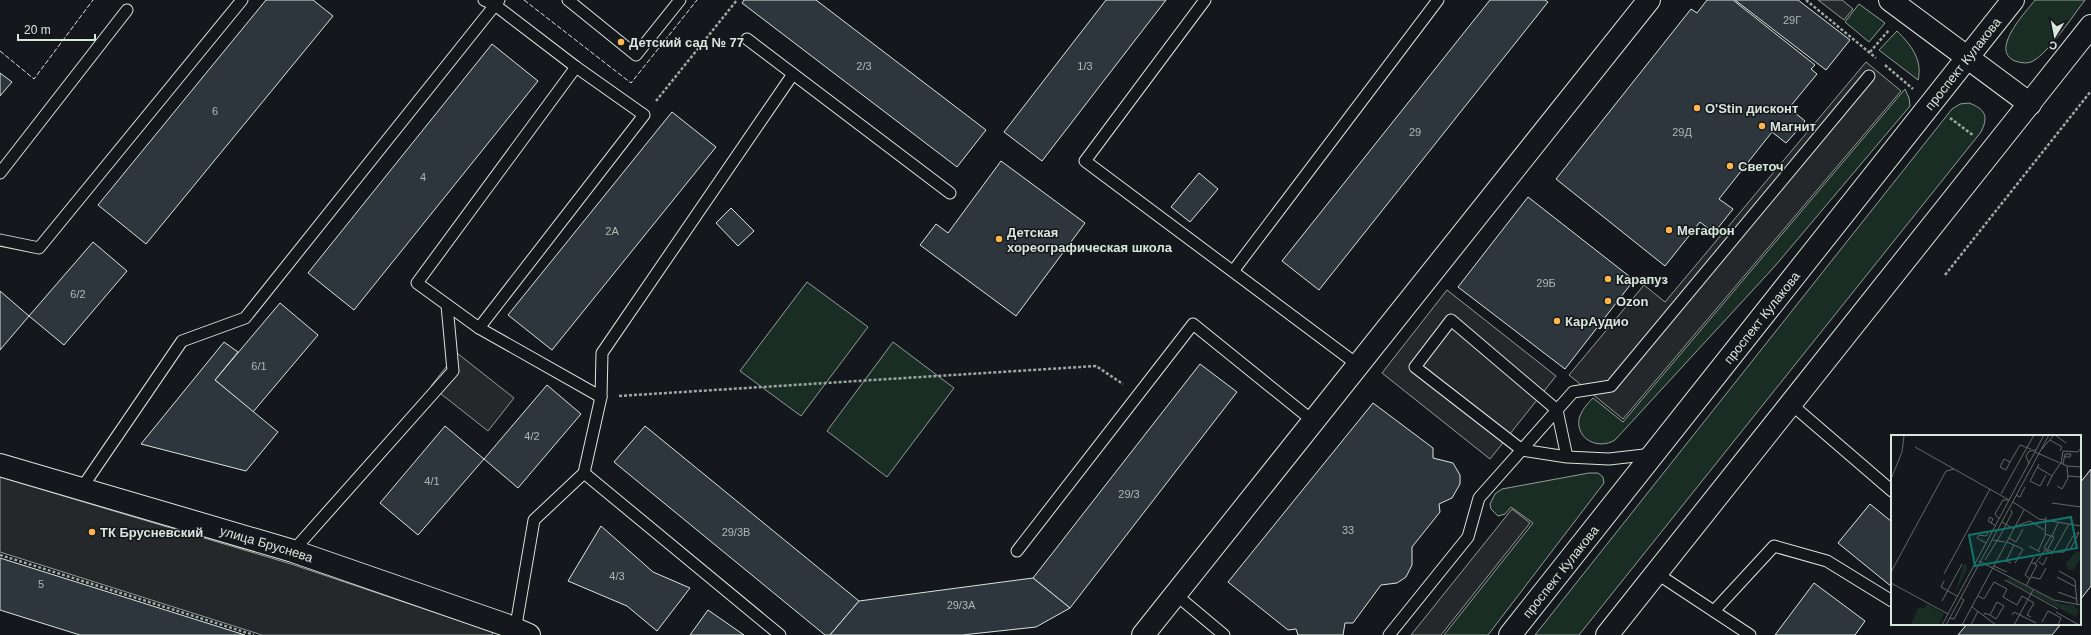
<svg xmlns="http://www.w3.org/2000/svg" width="2091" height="635" viewBox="0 0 2091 635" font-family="Arial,sans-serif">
<rect width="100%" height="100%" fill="#14181c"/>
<g fill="#1a2d24" stroke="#939e99">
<path d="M2035,0H2085C2073,16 2049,52 2033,61C2028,64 2021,63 2015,61C1989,50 2026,12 2035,0Z"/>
<polygon points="1859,4 1885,23 1869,42 1845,22"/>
<path d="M1897,31C1911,45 1923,60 1918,80L1879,50Z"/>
<path d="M1905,89L1909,98L1910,106L1775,266L1615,440C1599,450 1576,440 1579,419C1581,411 1587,404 1593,398L1623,422Z"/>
<path d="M1969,103C1985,109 1989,116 1981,132L1579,635H1535L1952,109L1960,104Z"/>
<polygon points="807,282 868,327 801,416 740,371"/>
<polygon points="893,342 954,388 887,477 827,431"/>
<polygon points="1589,473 1598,473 1603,477 1604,483 1488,635 1444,635 1533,523 1511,507 1505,514 1498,516 1491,509 1490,504 1495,494 1502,489"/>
</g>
<g fill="#24282b" stroke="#939e99">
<polygon points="1818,0 1842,0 1853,9 1844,20"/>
<polygon points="1866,62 1901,91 1623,419 1569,375 1644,285 1665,302"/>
<polygon points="1447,290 1556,376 1490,459 1382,373"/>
<polygon points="457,353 514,398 488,431 431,386"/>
<polygon points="0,477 291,564 493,632 492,635 262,635 0,552"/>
<polygon points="1512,509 1530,523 1441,635 1411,635"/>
</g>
<g fill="#2c363c" stroke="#d8e6dc">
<polygon points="266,0 313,0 333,16 146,244 98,205"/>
<polygon points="744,0 816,0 986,130 957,167 742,3"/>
<polygon points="1106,0 1166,0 1042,161 1004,132"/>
<polygon points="1490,0 1545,0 1548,2 1319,290 1282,261"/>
<polygon points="1707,0 1733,0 1815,65 1811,69 1817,74 1789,108 1805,121 1795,133 1786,143 1772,132 1719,199 1733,209 1714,233 1700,222 1665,266 1556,179 1691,9 1697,13"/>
<polygon points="1735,0 1798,0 1850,40 1826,70"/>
<polygon points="492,44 538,81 354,310 308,273"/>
<polygon points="0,73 12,82 0,96"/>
<polygon points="672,112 716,147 552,350 508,315"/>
<polygon points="1001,161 1085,223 1016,316 920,245 936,224 948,233"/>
<polygon points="1199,173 1218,189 1190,222 1171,207"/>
<polygon points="1528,197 1634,280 1565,369 1458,287"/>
<polygon points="731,208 754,231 738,246 716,223"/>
<polygon points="93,242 127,271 64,345 29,316"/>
<polygon points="0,291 29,316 0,350"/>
<polygon points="280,303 318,335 253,412 215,380"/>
<polygon points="224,342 238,352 215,380 278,432 246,471 141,444"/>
<polygon points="1200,364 1237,392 1070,608 1033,578"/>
<polygon points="547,385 581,414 518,488 484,459"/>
<polygon points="1373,403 1433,448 1433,458 1453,463 1460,475 1460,484 1452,498 1439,504 1440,512 1412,547 1412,565 1406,577 1397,583 1381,585 1353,623 1345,623 1343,635 1298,635 1296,629 1288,630 1228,582"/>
<polygon points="445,426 484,459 418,535 380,503"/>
<polygon points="645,426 859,601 830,635 825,635 614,462"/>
<polygon points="2091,469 2091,586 2080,600 2080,483"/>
<polygon points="1870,504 1892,522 1892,587 1838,543"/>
<polygon points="601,526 653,572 690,588 657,631 627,606 568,581"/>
<polygon points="0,558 245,635 80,635 0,610"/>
<polygon points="1033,578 1070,608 1036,627 962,635 830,635 859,601"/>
<polygon points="1814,583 1865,621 1855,635 1775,635"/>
<polygon points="708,610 744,635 690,635"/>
<polygon points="1967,624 2061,624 2052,635 1958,635"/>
</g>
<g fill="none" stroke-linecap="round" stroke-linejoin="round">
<defs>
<g id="lane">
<polyline points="499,0 495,5 576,67 644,115 479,328 601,397"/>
<polyline points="568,0 636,55 680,0"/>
<polyline points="1205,0 1085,161 1358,365"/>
<polyline points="747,39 950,193"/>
<polyline points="0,173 127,10"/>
<polyline points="0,240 39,248 242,0"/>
<polyline points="1234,270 1438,0"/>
<polyline points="479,328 417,283 576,67"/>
<polyline points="1791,404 1892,491"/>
<polyline points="1567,457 1557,410 1451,320 1415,367 1522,450 1567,457 1609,459 1653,454"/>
<polyline points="584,473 780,635"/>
<polyline points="81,489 182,341 245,318 495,5 484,0"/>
<polyline points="293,551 453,371 447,305"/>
<polyline points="1017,551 1193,324 1313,421"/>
<polyline points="1656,573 1750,635"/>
<polyline points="1175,594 1224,635"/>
<polyline points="1714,611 1774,546 1827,561 1892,601"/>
<polyline points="515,631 534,520 584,473 601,397 602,353 793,74"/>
<polyline points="1389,635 1468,537 1479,498 1573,392 1611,386 1869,76"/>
</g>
<polyline id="street" points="1143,635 1649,0"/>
<g id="secondary">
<polyline points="1890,0 2030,104"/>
<path id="s1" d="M0,465L293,551L506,625L529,635"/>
</g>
<g id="primary">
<path id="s2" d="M1510,635L2013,0"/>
<polyline points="1607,635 2091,26"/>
</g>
</defs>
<use href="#lane" stroke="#d8e6dc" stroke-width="13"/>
<use href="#street" stroke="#d8e6dc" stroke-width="24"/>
<use href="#secondary" stroke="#d8e6dc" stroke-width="24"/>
<use href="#primary" stroke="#d8e6dc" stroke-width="24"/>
<g stroke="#9da8a2" stroke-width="2.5" stroke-dasharray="3 2" stroke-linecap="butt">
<polyline points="1806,0 1876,58"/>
<polyline points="1870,52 1889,30"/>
<polyline points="1885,65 1913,89"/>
<polyline points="656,101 737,0"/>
<polyline points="1950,118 1974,136"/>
<polyline points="1945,275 2091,91"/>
<polyline points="619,396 1096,366 1123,384"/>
<polyline points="0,555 254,635"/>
</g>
<use href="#lane" stroke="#14181c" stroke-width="11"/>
<use href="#street" stroke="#14181c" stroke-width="22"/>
<use href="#secondary" stroke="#14181c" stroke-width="22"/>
<use href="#primary" stroke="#14181c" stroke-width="22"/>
<g stroke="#d8e6dc" stroke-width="1" stroke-dasharray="5 2" stroke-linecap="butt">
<polyline points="524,0 631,83 697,0"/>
<polyline points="0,51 34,79 93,0"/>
</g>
</g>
<g fill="#ffb74d" stroke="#14181c" stroke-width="1.5">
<circle cx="621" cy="42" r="4"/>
<circle cx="1697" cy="108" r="4"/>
<circle cx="1762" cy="126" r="4"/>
<circle cx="1730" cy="166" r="4"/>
<circle cx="1669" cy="230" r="4"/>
<circle cx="999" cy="239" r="4"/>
<circle cx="1608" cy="279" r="4"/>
<circle cx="1608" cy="301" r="4"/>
<circle cx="1557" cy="321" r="4"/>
<circle cx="92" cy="532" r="4"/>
</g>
<g text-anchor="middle" stroke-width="3" stroke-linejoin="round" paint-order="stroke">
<g font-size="11" fill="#adbab4">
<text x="1792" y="24">29Г</text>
<text x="864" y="70">2/3</text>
<text x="1085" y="70">1/3</text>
<text x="215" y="115">6</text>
<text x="1415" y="136">29</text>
<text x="1682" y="136">29Д</text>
<text x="423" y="181">4</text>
<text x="612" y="235">2А</text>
<text x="1546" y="287">29Б</text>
<text x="78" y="298">6/2</text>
<text x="259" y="370">6/1</text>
<text x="532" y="440">4/2</text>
<text x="432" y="485">4/1</text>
<text x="1129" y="498">29/3</text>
<text x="1348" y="534">33</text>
<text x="736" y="536">29/3В</text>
<text x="617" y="580">4/3</text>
<text x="41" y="588">5</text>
<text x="961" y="609">29/3А</text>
</g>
<g font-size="13" font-weight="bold" fill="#d8e6dc" stroke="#14181c" text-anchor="start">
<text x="629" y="47">Детский сад № 77</text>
<text x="1705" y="113">O'Stin дисконт</text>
<text x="1770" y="131">Магнит</text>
<text x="1738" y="171">Светоч</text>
<text x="1677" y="235">Мегафон</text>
<text x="1007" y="237">Детская<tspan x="1007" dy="15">хореографическая школа</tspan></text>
<text x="1616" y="284">Карапуз</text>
<text x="1616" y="306">Ozon</text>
<text x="1565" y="326">КарАудио</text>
<text x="100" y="537">ТК Брусневский</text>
</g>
<g font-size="13" fill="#d8e6dc" stroke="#14181c">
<text dy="5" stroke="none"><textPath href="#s2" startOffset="729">проспект Кулакова</textPath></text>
<text dy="5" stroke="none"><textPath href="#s2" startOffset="405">проспект Кулакова</textPath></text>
<text dy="5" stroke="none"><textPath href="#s1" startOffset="278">улица Бруснева</textPath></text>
<text dy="5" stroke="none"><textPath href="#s2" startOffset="81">проспект Кулакова</textPath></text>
</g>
</g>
<g transform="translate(1891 435)">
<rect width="190" height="190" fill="#14181c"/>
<path d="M185,116L189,118L190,123L183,134L178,135L175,129ZM73,128L76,131V135L64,158ZM117,142L170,169L187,171L183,172L188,175L185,182L116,145ZM36,169L53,179L48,190H20L27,173H33Z" fill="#1a2d24"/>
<path fill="none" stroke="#626a69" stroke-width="1" d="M164,0L175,8M159,5L171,12L169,16M24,12L118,65M151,14L162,1M144,17L176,31L190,32M119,27L113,24L109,32L115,35L119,27L129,10L140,14M138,29L135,21L138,16L145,15M148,29L139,46L149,51L155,40M170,29L172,16L187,17L190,13M172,29L174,19H180L179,22H174M146,32L161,41L156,51M161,41L169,29M177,41L190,42M0,44L11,17L13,1M166,51L171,54L177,43L176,31M110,59L143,0M125,60L129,62L134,52M122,67L148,84L190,91M161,68L190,72M108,84L104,79L112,65H117M111,87L123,94M100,88L102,84L99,82L97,86L105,91M178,89L162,117H173L182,101L188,97M125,91L139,86L153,95M154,99L160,101L153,113L162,117M161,101L167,88M118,103L125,107L132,94M102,105L114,107M116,107L132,114L124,128M95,108L86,103L88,100L95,101L97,98M138,111L149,117M180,113L188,98M157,114L163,102L160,101M147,116L154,101L155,82M94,125L109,101L121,78L120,75M88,126L163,165L190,170M148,127L152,130L156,122M120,128L115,126L123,110M144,129L154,115L161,119L162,117M103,131L116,137M168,136L184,145L186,169M0,137L55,36L63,34M53,139L99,54M140,142L149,144L155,133M166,142L185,152M139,144L134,140L143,122M114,145L167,174M53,146L50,152L66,161M0,148L57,179M135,151L146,130L140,127M167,157L186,164M87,161L93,164L103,147L116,154L112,162L126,170L131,161L143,168L136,180L140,182M51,166L71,129M81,172L105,190M165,177L188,190M93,180L94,178L96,179L99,180L105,184L113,171L106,167L99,180M121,180L123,177L145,188M59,183L63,184L73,165L70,163M151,187L157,176L170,183L167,190M51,190L153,0M55,190L158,0M71,190L133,75M80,190L87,176M123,190L142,155"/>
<path fill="#0f766e" fill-opacity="0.15" stroke="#0f766e" stroke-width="2" d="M180,82L186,113L84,131L78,100Z"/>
<rect width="190" height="190" fill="none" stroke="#d8e6dc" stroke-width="2"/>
</g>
<g transform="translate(2055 36) rotate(190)" stroke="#14181c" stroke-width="3" paint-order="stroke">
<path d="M0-3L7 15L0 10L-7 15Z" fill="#d8e6dc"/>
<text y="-6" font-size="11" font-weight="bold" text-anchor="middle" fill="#d8e6dc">С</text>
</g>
<path d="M18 34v6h77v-6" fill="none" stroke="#d8e6dc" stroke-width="2"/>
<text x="24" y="34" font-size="12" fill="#d8e6dc" stroke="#14181c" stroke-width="3" paint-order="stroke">20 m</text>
</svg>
